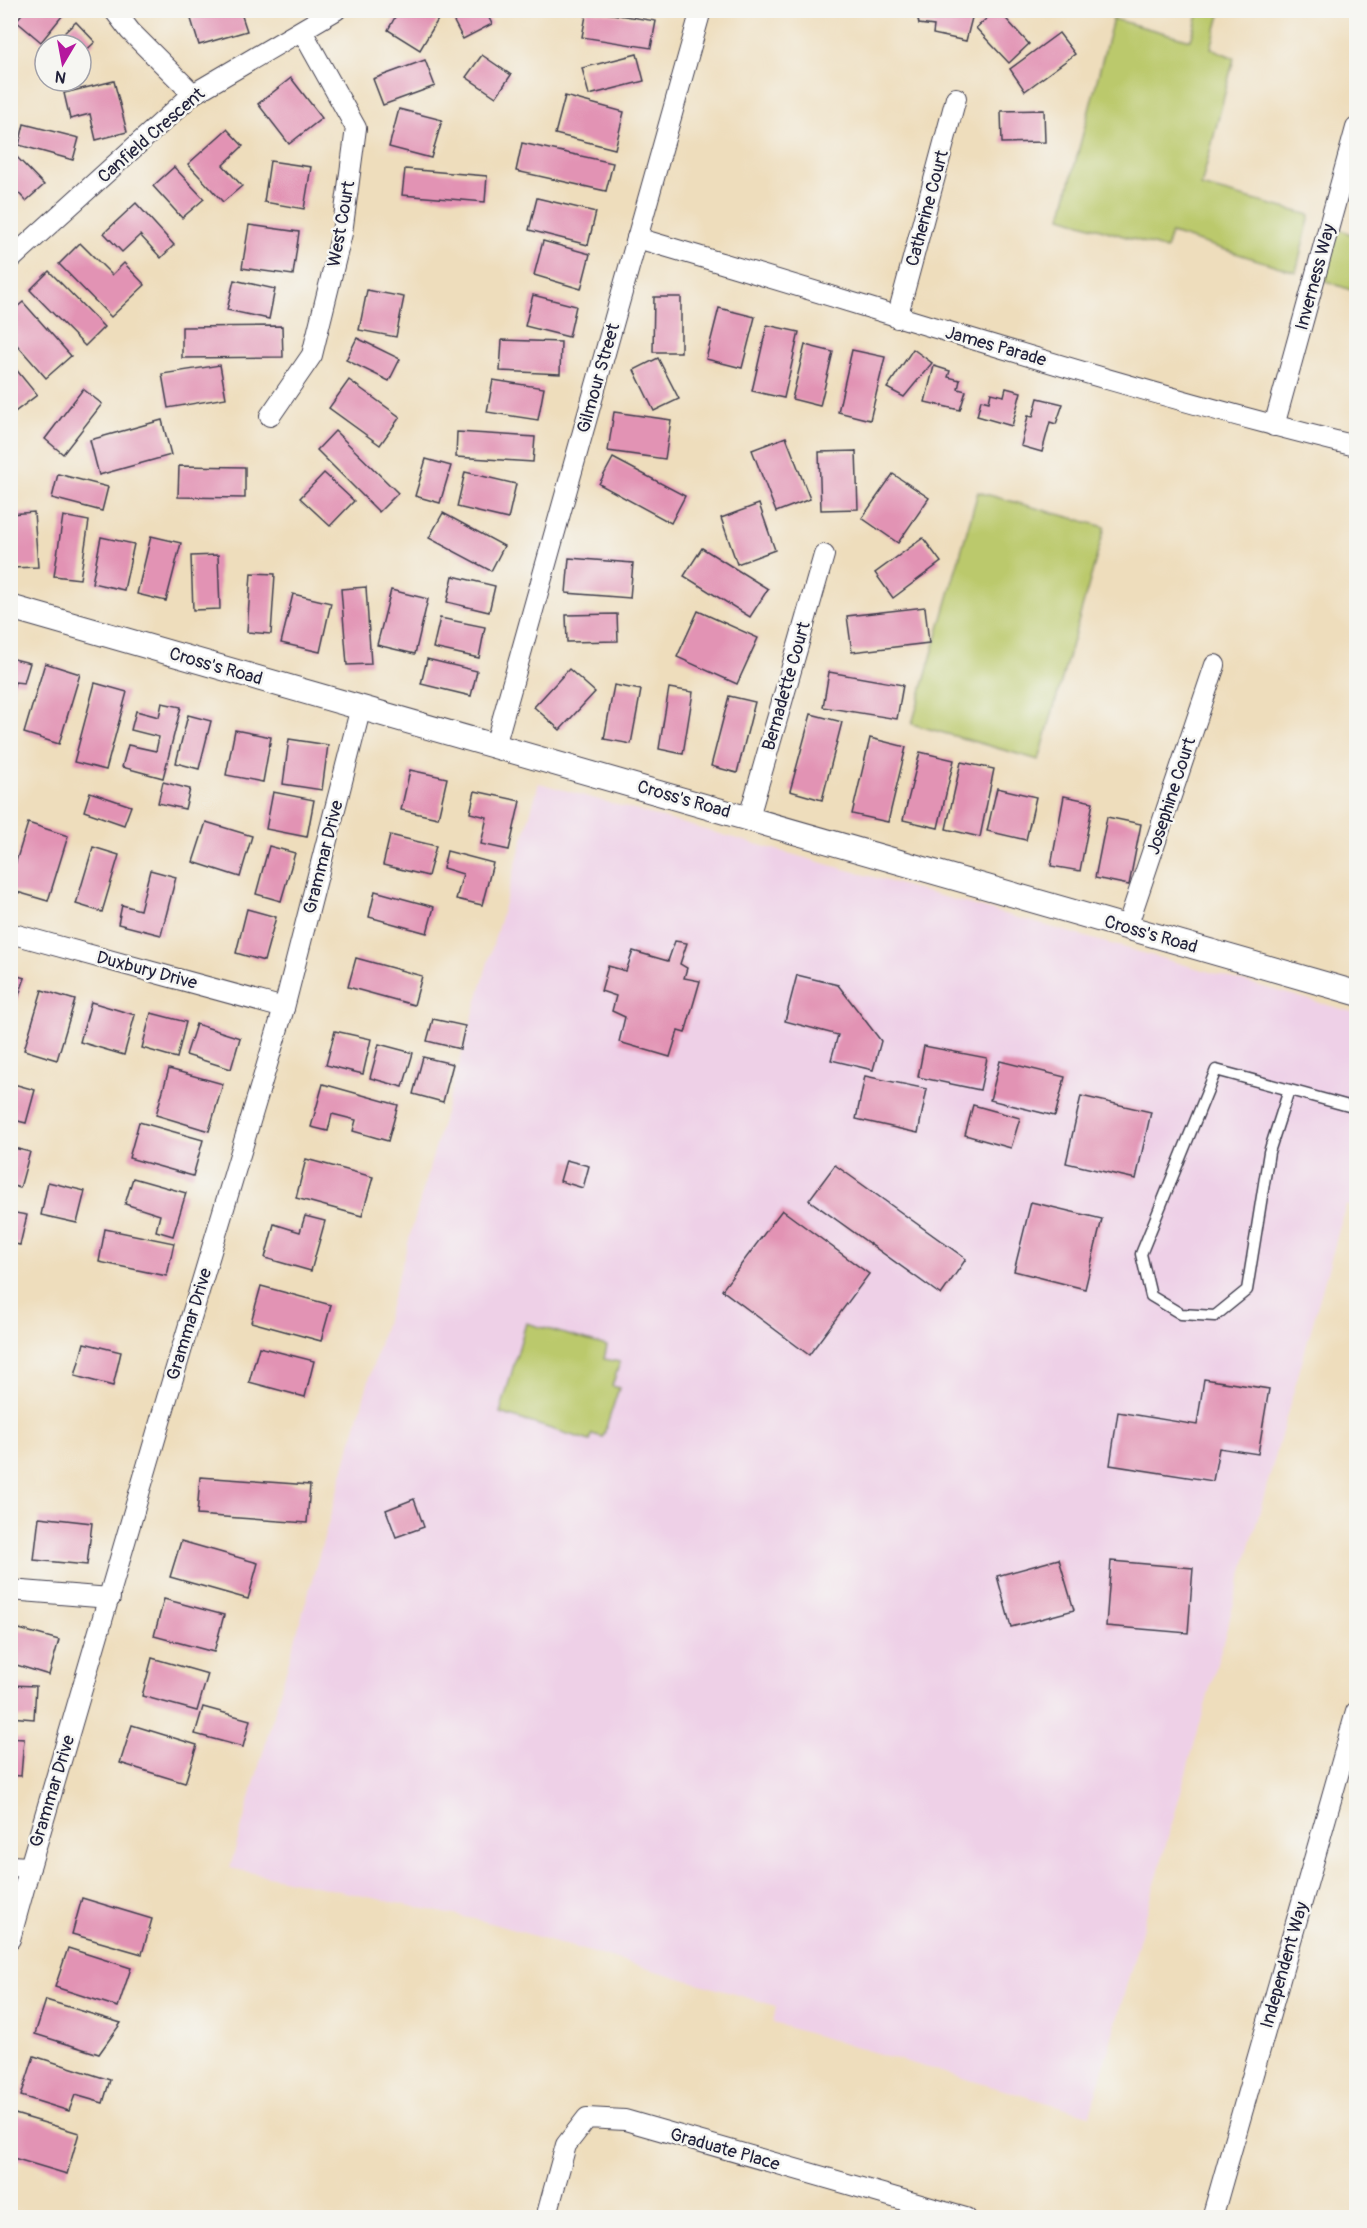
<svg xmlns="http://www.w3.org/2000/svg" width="1367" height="2228" viewBox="0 0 1367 2228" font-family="Pangolin,sans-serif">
<rect width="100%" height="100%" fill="#f6f6f2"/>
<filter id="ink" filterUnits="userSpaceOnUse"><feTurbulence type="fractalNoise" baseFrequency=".0167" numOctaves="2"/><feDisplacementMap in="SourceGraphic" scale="12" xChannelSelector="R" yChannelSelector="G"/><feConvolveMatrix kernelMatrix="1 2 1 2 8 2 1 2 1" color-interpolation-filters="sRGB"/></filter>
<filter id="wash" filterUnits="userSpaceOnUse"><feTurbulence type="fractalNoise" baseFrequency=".008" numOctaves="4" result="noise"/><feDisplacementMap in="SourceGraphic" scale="24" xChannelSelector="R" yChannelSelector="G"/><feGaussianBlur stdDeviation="1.35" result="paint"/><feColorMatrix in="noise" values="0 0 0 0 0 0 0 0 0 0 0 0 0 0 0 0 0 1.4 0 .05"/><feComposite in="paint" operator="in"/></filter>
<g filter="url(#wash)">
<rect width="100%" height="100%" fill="#eeddbc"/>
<polygon fill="#eed0e7" points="539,783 1356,1013 1356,1208 1346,1205 1090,2115 773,2023 776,2006 483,1921 230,1868"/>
<g fill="#bbc96c" stroke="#6e7654" stroke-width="1.5">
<polygon points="1199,11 1221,11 1211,48 1234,58 1201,186 1310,215 1296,272 1171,233 1166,249 1061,217 1113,19 1191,40"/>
<polygon points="1329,226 1356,236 1356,292 1315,277"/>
<polygon points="978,492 1105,527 1039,760 912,724"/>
<polygon points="526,1323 607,1346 604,1359 620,1362 612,1386 619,1388 603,1437 592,1434 590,1441 500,1413"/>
</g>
<g id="blocks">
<g fill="#e293b4">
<polygon points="25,10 67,10 41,42 16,21"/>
<polygon points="218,10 240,10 247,31 199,45 191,19"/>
<polygon points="399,10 427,10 439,18 420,50 388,30"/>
<polygon points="448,10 485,10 492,24 463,39"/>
<polygon points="587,10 656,21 651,48 582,37"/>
<polygon points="916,10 974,10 966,41 933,34 934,26 919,24"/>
<polygon points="996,10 998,10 1029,44 1009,63 976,28"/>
<polygon points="76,22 95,42 81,55 81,45 51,45"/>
<polygon points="1059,33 1075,54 1025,91 1010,69"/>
<polygon points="45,51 45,70 35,59"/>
<polygon points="637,54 644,81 589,95 582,68"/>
<polygon points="482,55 511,75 496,97 466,77"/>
<polygon points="425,60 435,86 383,105 373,79"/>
<polygon points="291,78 322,118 289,144 258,104"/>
<polygon points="114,81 127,132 96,140 90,114 70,119 64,93"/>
<polygon points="565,96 624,112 615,149 555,134"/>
<polygon points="399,109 442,120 431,158 389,147"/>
<polygon points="1044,110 1045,142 1002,143 1001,111"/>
<polygon points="24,124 79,138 73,160 19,145"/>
<polygon points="227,129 243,146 223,165 242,186 223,202 188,164"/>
<polygon points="522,143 613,163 606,191 516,171"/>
<polygon points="10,150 44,185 26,201 10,184"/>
<polygon points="270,161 311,167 304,209 264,202"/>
<polygon points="174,167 204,199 182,218 153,186"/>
<polygon points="405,169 487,176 485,202 402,195"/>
<polygon points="537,198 596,212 588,245 529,230"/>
<polygon points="136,203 174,245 161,258 140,235 122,252 104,233"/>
<polygon points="249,225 299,232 293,275 242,268"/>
<polygon points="543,241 590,254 581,289 534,275"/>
<polygon points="80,243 112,275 124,263 145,285 111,317 59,264"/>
<polygon points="49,271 104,327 85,346 30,290"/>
<polygon points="234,280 275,289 269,319 227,310"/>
<polygon points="367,290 404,297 396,337 359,330"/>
<polygon points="533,295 576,306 569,337 525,326"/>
<polygon points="654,297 681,297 681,352 653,352"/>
<polygon points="23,302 71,356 46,378 10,337 10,313"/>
<polygon points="719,308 755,317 742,368 706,359"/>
<polygon points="767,325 799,332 784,398 752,391"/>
<polygon points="282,326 283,357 182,358 182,327"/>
<polygon points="357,338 400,359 389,381 346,360"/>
<polygon points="502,340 561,342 560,374 500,371"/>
<polygon points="805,345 833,352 820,406 792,399"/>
<polygon points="913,349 932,363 904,397 887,388"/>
<polygon points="852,350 885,357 870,420 838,412"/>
<polygon points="658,358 679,399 654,411 634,370"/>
<polygon points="10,362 37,395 12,414 10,413"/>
<polygon points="220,365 226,398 168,408 162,374"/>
<polygon points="934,366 950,371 948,377 960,380 958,389 966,391 960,410 925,402"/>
<polygon points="349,380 400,417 380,445 329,408"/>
<polygon points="493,380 544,388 538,420 487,412"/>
<polygon points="1006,388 1021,392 1012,426 977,416 981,400 989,402 991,393 1004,396"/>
<polygon points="83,389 102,404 63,454 45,439"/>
<polygon points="1038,398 1063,404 1056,424 1050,422 1042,452 1021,446 1028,416 1033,417"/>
<polygon points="614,412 671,420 665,459 608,451"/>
<polygon points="162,420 171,455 99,475 90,440"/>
<polygon points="335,431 398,493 379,512 317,450"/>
<polygon points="457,432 535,437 533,462 456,457"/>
<polygon points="786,437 810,499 776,512 752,450"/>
<polygon points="856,451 858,509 821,510 819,452"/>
<polygon points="613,458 685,496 671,523 599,484"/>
<polygon points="426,459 451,466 440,503 415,496"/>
<polygon points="179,466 245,467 245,498 178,497"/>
<polygon points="465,472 516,484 508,519 457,507"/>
<polygon points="324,473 354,501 330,526 300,498"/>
<polygon points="58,474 108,487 102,511 52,498"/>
<polygon points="893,474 929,498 898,543 862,518"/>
<polygon points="759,504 775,550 737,564 721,518"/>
<polygon points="34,512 38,567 10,568 10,514"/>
<polygon points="443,513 504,546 491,571 429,538"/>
<polygon points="63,516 89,521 80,579 54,576"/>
<polygon points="151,536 181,543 166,601 137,594"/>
<polygon points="101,537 134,544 124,590 92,583"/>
<polygon points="923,538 941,562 893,598 875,573"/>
<polygon points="702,548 768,589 750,617 684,576"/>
<polygon points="218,555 220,609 193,610 191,556"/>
<polygon points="569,558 633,563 630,598 566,593"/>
<polygon points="251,573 275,574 271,634 247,632"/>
<polygon points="453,576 495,586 489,612 447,602"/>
<polygon points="366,587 371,664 347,665 341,589"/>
<polygon points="391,590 428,599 415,654 377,645"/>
<polygon points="293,594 331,603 320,652 281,643"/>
<polygon points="925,607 929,643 852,652 847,616"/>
<polygon points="698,611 758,638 737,684 677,657"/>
<polygon points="617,614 618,641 567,642 566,615"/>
<polygon points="440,618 485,627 479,658 433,648"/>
<polygon points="10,658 30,663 24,683 15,682 11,694"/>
<polygon points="427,659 477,671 471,696 421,684"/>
<polygon points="45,663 80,674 59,744 24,733"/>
<polygon points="569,669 595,692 560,730 534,707"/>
<polygon points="829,672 903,685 897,719 823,707"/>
<polygon points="95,683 127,692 106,770 74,762"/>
<polygon points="614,685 641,690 631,744 604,739"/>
<polygon points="669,688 693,692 683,754 659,749"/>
<polygon points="729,696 755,702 737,773 711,766"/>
<polygon points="162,703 181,707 163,778 122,767 128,745 156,751 159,737 131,730 136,711 159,717"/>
<polygon points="811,714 842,722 822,800 790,791"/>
<polygon points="188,715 211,721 199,769 176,763"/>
<polygon points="235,730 271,737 263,782 226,775"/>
<polygon points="870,738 906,747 888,822 852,814"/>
<polygon points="289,739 328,745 322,790 283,784"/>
<polygon points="920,752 954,760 938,828 903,820"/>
<polygon points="961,762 994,769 980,837 946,829"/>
<polygon points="410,770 447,778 438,818 401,810"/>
<polygon points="163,782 190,789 185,809 158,803"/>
<polygon points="997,788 1036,797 1026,840 987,831"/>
<polygon points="475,791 520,801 509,850 481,844 487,817 470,813"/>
<polygon points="90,792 131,806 124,825 84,811"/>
<polygon points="273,792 314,800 307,837 266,829"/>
<polygon points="1064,796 1093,802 1080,871 1051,866"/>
<polygon points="1107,817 1141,824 1129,885 1095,878"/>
<polygon points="206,822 252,836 240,877 193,862"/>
<polygon points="28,823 68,836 48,901 10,890 10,881"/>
<polygon points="390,835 436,846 428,876 383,865"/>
<polygon points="269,846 295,853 281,901 256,894"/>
<polygon points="93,847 119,855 102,912 76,904"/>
<polygon points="447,851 493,863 482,905 456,899 463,874 443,868"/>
<polygon points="150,870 176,877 161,935 118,924 122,905 140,910"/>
<polygon points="375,891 434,907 427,933 369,917"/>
<polygon points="247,909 276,917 264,961 236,953"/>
<polygon points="675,941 687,943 680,964 687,968 684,978 700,981 685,1033 678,1031 670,1057 619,1042 625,1017 612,1011 616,996 601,991 608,966 626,971 633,951 668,961"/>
<polygon points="356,958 422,976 414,1005 348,987"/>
<polygon points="10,974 25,978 13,1012 10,1011"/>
<polygon points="797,975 838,985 881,1041 873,1070 831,1060 838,1035 785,1021"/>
<polygon points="42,990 75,1000 57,1060 24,1050"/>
<polygon points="91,1002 135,1015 124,1055 80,1042"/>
<polygon points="151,1013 186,1022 177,1058 142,1048"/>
<polygon points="433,1019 465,1026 460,1049 427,1041"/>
<polygon points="196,1024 240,1038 231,1069 186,1055"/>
<polygon points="335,1031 371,1039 363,1074 326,1065"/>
<polygon points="379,1044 413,1053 403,1087 370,1078"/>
<polygon points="924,1046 987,1058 980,1090 918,1077"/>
<polygon points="423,1057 453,1064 443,1102 413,1094"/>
<polygon points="1000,1061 1065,1077 1055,1116 990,1100"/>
<polygon points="169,1069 223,1084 209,1131 156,1115"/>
<polygon points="865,1076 927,1089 918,1133 856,1119"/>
<polygon points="10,1083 35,1090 26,1123 10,1119"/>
<polygon points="323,1084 398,1105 388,1141 353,1131 356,1120 332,1114 328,1131 311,1127"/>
<polygon points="1081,1096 1151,1112 1136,1179 1066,1163"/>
<polygon points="973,1105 1020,1118 1011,1148 965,1135"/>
<polygon points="139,1122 203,1140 193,1176 129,1158"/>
<polygon points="10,1147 30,1152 20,1188 10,1185"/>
<polygon points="306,1159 373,1177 362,1216 296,1198"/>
<polygon points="566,1160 589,1166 583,1188 560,1181"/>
<polygon points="835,1165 966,1259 941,1295 809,1200"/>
<polygon points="133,1178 186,1193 173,1236 156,1231 160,1215 125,1204"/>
<polygon points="48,1182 85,1191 77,1223 41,1215"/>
<polygon points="1031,1202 1102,1219 1085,1289 1014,1271"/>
<polygon points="782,1210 869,1274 809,1355 722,1290"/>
<polygon points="10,1212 27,1215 20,1245 10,1243"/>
<polygon points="305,1216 325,1221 311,1271 265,1258 274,1224 300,1232"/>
<polygon points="105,1229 174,1243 167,1276 99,1262"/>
<polygon points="261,1286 331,1305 321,1341 251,1322"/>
<polygon points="84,1343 121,1352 113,1386 75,1376"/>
<polygon points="259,1347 314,1361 305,1397 249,1382"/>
<polygon points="1204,1379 1269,1389 1258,1454 1219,1448 1213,1481 1110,1465 1118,1412 1197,1425"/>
<polygon points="200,1477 310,1485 307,1523 197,1515"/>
<polygon points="414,1499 424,1527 396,1537 386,1510"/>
<polygon points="39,1517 92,1523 87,1565 34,1560"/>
<polygon points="181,1541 258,1563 248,1599 170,1577"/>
<polygon points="1059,1559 1074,1610 1011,1627 997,1576"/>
<polygon points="1111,1561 1193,1568 1188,1633 1106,1626"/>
<polygon points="164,1599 224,1615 214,1652 154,1636"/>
<polygon points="12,1627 59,1640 49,1675 10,1663"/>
<polygon points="152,1658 208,1674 197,1711 142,1696"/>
<polygon points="10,1685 36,1686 34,1719 10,1717"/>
<polygon points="203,1707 250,1720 243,1747 195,1734"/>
<polygon points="132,1725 197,1745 185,1783 120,1763"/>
<polygon points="10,1738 24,1739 21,1776 10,1775"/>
<polygon points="82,1898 152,1919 142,1954 72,1934"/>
<polygon points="68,1948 131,1968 118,2007 55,1987"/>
<polygon points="46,2000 121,2023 99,2054 35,2034"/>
<polygon points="34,2056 110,2080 103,2103 75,2095 69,2111 21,2096"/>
<polygon points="15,2114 79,2133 67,2174 10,2157 10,2130"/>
</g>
</g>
</g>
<g filter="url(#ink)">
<use href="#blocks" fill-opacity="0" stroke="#413e4e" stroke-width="1.5"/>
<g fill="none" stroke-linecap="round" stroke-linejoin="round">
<defs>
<polyline id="service" points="1289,1090 1269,1152 1247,1290 1215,1316 1181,1314 1151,1296 1141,1254 1216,1070 1356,1108"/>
<g id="minor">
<polyline points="114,10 130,31 193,94"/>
<path d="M637,238C877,308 1114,387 1356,446"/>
<polyline points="10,260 193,94 336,10"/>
<polyline points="897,318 956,98"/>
<polyline points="270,416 312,355 342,233 356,128 302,31"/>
<polyline points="1274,426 1356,128"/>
<polyline points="495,746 701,10"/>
<polyline points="749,817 824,555"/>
<polyline points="1127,927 1215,665"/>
<polyline points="10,933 284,1008"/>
<polyline points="10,1590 110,1598"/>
<polyline points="10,1866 30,1867"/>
<polyline points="10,1939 30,1867 167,1398 284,1008 361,707"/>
<polyline points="546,2218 566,2145 587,2118 625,2120 966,2218"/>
<polyline points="1212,2218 1356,1712"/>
</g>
<polyline id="tertiary" points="10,607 1356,993"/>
</defs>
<use href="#service" stroke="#413e4e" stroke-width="13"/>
<use href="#minor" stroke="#413e4e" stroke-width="22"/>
<use href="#tertiary" stroke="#413e4e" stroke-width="26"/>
<use href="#service" stroke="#fff" stroke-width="10"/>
<use href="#minor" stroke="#fff" stroke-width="20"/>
<use href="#tertiary" stroke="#fff" stroke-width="24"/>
</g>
</g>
<g text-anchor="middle" stroke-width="5" stroke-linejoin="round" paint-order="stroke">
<g font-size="18" fill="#22223b" stroke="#f6f6f2">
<text transform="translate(151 135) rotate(-41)" y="6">Canfield Crescent</text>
<text transform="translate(927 208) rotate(-75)" y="6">Catherine Court</text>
<text transform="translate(341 224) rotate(-80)" y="6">West Court</text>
<text transform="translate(1315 277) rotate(-75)" y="6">Inverness Way</text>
<text transform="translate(996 346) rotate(16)" y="6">James Parade</text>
<text transform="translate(598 378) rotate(-74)" y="6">Gilmour Street</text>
<text transform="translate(216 666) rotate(16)" y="6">Cross's Road</text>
<text transform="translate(786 686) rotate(-74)" y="6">Bernadette Court</text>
<text transform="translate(1171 796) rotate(-72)" y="6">Josephine Court</text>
<text transform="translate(684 799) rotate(16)" y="6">Cross's Road</text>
<text transform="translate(323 857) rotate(-76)" y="6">Grammar Drive</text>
<text transform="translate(1151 934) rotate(16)" y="6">Cross's Road</text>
<text transform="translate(147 970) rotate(15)" y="6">Duxbury Drive</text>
<text transform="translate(189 1324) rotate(-73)" y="6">Grammar Drive</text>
<text transform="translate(52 1791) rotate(-73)" y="6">Grammar Drive</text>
<text transform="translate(1284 1965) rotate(-74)" y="6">Independent Way</text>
<text transform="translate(725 2149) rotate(16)" y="6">Graduate Place</text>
</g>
</g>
<rect width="1367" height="2228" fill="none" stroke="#f6f6f2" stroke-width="36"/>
<g transform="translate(63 63) rotate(190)"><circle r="28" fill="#f6f6f2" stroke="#a1a1a9" stroke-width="1.5"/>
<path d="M0-4.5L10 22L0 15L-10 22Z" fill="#b5179e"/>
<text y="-9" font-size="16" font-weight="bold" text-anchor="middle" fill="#22223b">N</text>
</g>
</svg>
